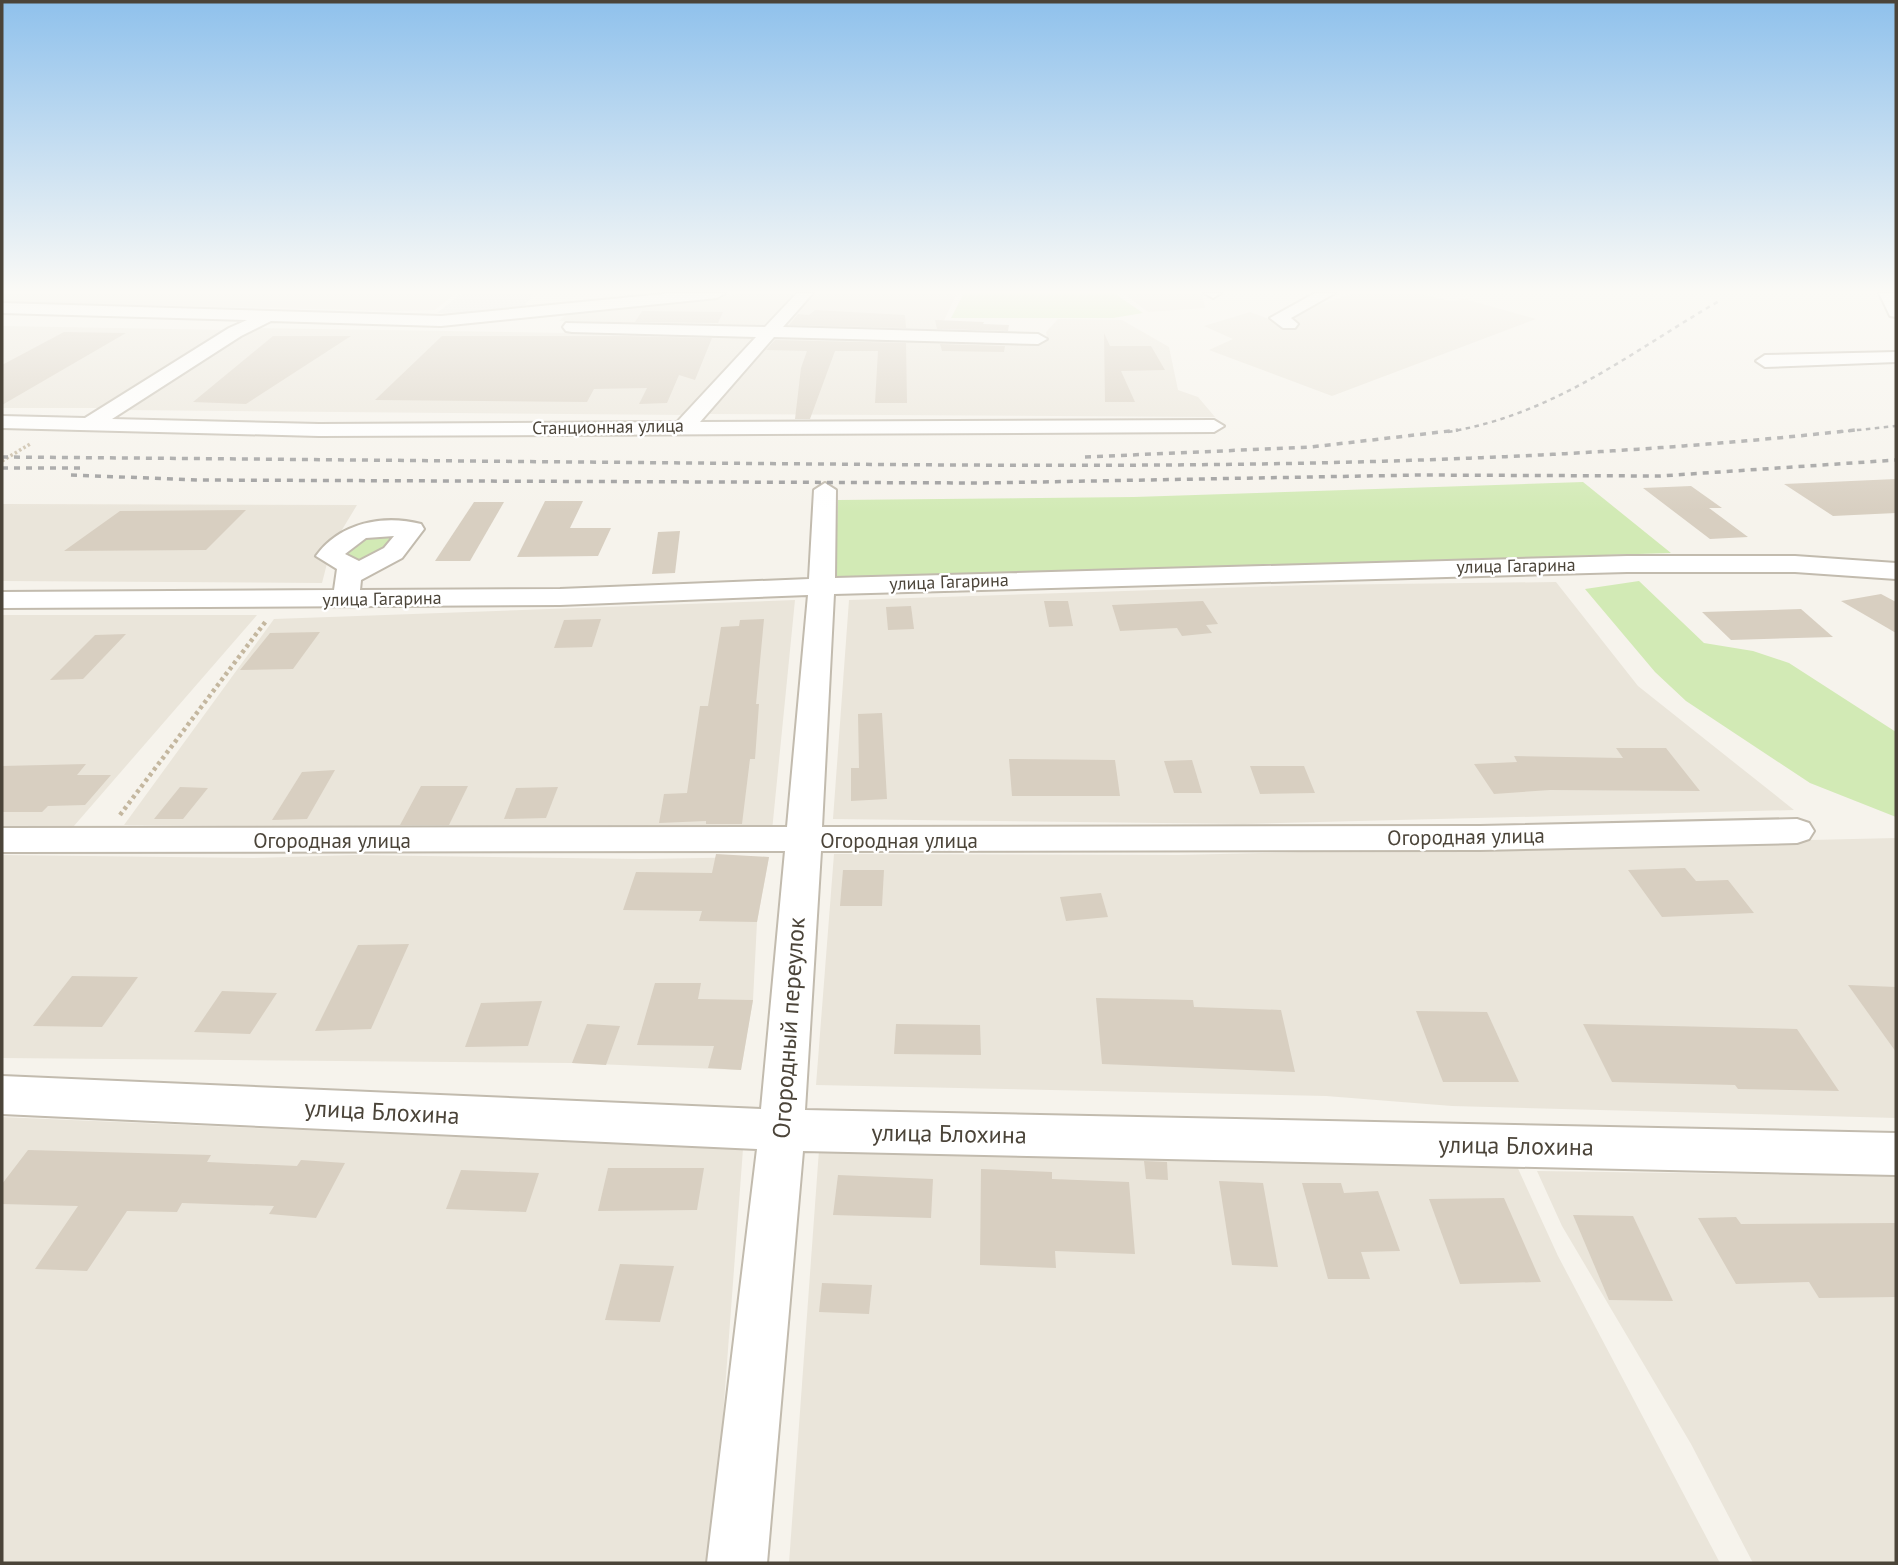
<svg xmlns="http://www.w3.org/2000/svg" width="1898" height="1565" viewBox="0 0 1898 1565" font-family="'PT Sans',sans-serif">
<rect width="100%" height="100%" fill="#f6f3ec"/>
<g fill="#eae5da">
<polygon points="2,293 455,293 435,310 395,311 2,302"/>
<polygon points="747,293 798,293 764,325 559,321 568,313"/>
<polygon points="817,293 957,293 940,329 782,327"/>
<polygon points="1123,293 1202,293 1205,308 1148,312"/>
<polygon points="1353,293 1418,293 1451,301 1465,299 1536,319 1332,396 1209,350 1233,339 1204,326 1250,312 1291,327 1297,326 1284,317"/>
<polygon points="1058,319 1122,320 1169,347 1178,390 1198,397 1215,417 707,414 777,336 1048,341 1046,332"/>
<polygon points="2,326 227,330 111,408 2,408"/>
<polygon points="250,328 758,336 688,415 122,410"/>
<polygon points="2,504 357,505 331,548 322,583 2,581"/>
<polygon points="1556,582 1638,686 1794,810 1245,824 833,819 849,600 1311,585"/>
<polygon points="795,600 772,831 124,825 274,619"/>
<polygon points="2,615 257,615 67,834 2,833"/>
<polygon points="1896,838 1896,1118 1452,1106 1326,1096 816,1085 834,854 1179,855"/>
<polygon points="2,855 254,858 356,855 641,859 769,857 757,922 753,1000 741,1070 572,1063 2,1058"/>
<polygon points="2,1117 743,1149 712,1563 2,1563"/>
<polygon points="819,1150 1515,1162 1558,1256 1720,1563 789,1563"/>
<polygon points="1537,1171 1896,1176 1896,1563 1753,1563 1691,1444 1562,1226"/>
</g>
<g fill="#d2eab5">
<polygon points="964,293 1114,293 1143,313 1113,318 951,318"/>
<polygon points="1583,482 1671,553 835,578 838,500 1134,497"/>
<polygon points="384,535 390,539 378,555 349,561 342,555 353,540"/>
<polygon points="1639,581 1704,643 1753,651 1789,663 1896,732 1896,817 1810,783 1686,701 1655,672 1585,589"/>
</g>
<polygon fill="#e5e3e0" points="462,293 534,293 521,311 437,313"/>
<g fill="#d8cfc1">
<polygon points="815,310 905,315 906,328 789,325 798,314 809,315"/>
<polygon points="642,311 723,312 718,323 635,322"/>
<polygon points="935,320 984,322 983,324 1009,325 1008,331 937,329"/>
<polygon points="64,332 126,333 2,405 2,365"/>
<polygon points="1104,333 1110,346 1151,346 1165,370 1121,371 1135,402 1105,402"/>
<polygon points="273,336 351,336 246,404 193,402"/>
<polygon points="442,336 625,336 712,338 695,380 679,375 667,403 639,404 647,388 594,389 587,402 375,400"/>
<polygon points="775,340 906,343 907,403 875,403 878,351 835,351 810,419 795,419 801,368 807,351 766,350"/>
<polygon points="940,344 1005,346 1004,352 942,351"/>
<polygon points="1896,479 1896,513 1833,516 1784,484"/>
<polygon points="1691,486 1722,508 1709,508 1748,537 1710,539 1643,488"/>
<polygon points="545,501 583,501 570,528 611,528 598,556 517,557"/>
<polygon points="474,502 504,502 470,561 435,561"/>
<polygon points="246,510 206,550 64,551 120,511"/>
<polygon points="680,531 675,573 652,574 658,532"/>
<polygon points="1881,594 1896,602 1896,633 1841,601"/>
<polygon points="1044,601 1068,601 1073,626 1049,627"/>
<polygon points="1203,601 1218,624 1206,625 1212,633 1182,636 1177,628 1120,631 1112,605"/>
<polygon points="911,606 914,629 888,630 886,607"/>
<polygon points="1801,609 1833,637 1731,640 1702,612"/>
<polygon points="601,619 592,647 554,648 564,620"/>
<polygon points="764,619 756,704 759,704 755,759 750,759 742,824 706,824 706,821 659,823 664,794 687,793 700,706 708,706 721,627 739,626 740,620"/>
<polygon points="320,632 293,669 240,670 270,633"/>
<polygon points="126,634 83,679 50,680 95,635"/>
<polygon points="882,713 887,799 851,801 851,768 859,768 858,714"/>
<polygon points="1616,748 1666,748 1700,791 1550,790 1494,794 1474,764 1517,762 1514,756 1623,758"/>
<polygon points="1009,759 1115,760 1120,796 1012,796"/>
<polygon points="1192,760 1202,793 1174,793 1164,761"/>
<polygon points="86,764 77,775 111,775 85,805 48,806 42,812 2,812 2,766"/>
<polygon points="1250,766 1304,766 1315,793 1260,794"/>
<polygon points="335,770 307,819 272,820 302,772"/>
<polygon points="421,786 468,786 449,825 400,825"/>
<polygon points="180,787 208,788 183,819 154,819"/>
<polygon points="558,787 546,818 504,819 516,788"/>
<polygon points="716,854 769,857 757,922 699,921 702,911 623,910 636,872 712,873"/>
<polygon points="1685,868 1696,881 1728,880 1754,913 1662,917 1628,870"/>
<polygon points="843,870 884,870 882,906 840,906"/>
<polygon points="1101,893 1108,917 1066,921 1060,897"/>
<polygon points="409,944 371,1029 315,1031 358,945"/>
<polygon points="72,976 138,977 102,1027 33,1026"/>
<polygon points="655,983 701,983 698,999 753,1000 741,1070 708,1068 714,1046 637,1045"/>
<polygon points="1848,985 1896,987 1896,1052"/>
<polygon points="222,991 277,993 250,1034 194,1032"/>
<polygon points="1096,998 1193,1000 1194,1007 1281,1010 1295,1072 1102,1064"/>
<polygon points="542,1001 528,1046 465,1047 481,1003"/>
<polygon points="1416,1011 1487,1012 1519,1082 1443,1082"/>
<polygon points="587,1024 620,1026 606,1065 572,1063"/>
<polygon points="896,1024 980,1025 981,1055 894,1054"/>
<polygon points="1583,1024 1797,1029 1839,1091 1738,1089 1735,1085 1612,1082"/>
<polygon points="28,1150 211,1155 207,1162 297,1166 301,1160 345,1163 316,1218 269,1214 274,1206 182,1203 177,1212 127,1211 87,1271 35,1269 78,1206 2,1204 2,1184"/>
<polygon points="1144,1161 1167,1162 1168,1180 1146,1179"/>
<polygon points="608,1168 704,1168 697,1210 598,1211"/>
<polygon points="981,1169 1052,1172 1052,1179 1129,1182 1135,1254 1055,1251 1056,1268 980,1265"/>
<polygon points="461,1170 539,1173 526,1212 446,1209"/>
<polygon points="838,1175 933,1179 931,1218 833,1215"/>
<polygon points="1219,1181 1263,1183 1278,1267 1232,1265"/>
<polygon points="1302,1183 1341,1183 1344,1193 1378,1191 1400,1251 1361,1252 1370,1279 1328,1279"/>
<polygon points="1504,1198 1541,1282 1460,1284 1429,1199"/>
<polygon points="1573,1215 1633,1216 1673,1301 1609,1300"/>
<polygon points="1736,1217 1741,1224 1896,1223 1896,1297 1819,1298 1809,1282 1736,1284 1698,1218"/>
<polygon points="620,1264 674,1266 660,1322 605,1320"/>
<polygon points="822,1283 872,1285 869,1314 819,1312"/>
</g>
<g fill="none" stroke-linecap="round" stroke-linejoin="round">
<defs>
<g id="minor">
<polygon points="673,293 725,293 717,298 441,326 271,321 241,336 112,419 319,424 677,422 756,337 572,332 566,331 563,327 566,323 765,327 797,293 813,293 783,327 1038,334 1047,339 1038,344 774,337 700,422 1214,420 1224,426 1214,432 319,436 2,428 2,416 85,418 229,328 247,320 2,313 2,303 441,316"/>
<polygon points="1204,293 1221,293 1213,298"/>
<polygon points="1315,293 1335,293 1291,318 1298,324 1295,328 1283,328 1270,318"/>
<polygon points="1879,293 1895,293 1896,317 1890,316"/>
<polygon points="1896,352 1896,362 1765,367 1756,361 1765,355"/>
<path d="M825,483L836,490L835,578L1627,556H1795L1896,563V579L1795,572H1627L834,594L822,827L1480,826L1797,819L1809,823L1814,831L1809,839L1797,843L1480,850L821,851L805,1110L1896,1133V1175L803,1151L767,1563H707L757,1149L2,1114V1076L761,1109L785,851L2,852V828L787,827L808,595L560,605L2,608V592L334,590L337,569L316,556C339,523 383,514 421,524L424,529L402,558L361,580L360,590L560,589L809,579L814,490ZM394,536L384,548L359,561L345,554L366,538Z"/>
</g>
</defs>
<use href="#minor" stroke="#c2bbae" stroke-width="4"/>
<polyline stroke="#c4b79f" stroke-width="3.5" stroke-dasharray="2.5 2.5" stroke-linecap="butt" points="2,461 30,444"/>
<polyline stroke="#c4b79f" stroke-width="4.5" stroke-dasharray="3.5 3.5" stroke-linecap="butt" points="120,815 266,621"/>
<use href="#minor" fill="#fff" fill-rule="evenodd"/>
<g stroke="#9a9a9a" stroke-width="2.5" stroke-dasharray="4.5 4.5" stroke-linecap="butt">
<path d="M1448,432C1555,414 1628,354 1719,301"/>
<polyline points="1839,432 1896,426"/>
</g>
<g stroke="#9a9a9a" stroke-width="3.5" stroke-dasharray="6 6" stroke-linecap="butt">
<path d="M2,457C275,459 549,462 822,464C1167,467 1512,468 1855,430"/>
<polyline points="1085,457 1311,447 1458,430"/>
<polyline points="2,468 85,468"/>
<polyline points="71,475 198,480 982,483 1419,475 1660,476 1896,460"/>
</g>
</g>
<linearGradient id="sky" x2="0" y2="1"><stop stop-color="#8fc1ec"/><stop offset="0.57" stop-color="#fbfaf6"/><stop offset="1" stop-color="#fbfaf6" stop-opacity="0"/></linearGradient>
<rect width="1898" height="512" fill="url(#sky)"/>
<g text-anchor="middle" stroke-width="5" stroke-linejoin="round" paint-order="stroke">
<g font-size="18" fill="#4b4439" stroke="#fff">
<text transform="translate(608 427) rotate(-1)" y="6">Станционная улица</text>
<text transform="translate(1516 566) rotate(-1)" y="6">улица Гагарина</text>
<text transform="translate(949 582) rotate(-2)" y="6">улица Гагарина</text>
<text transform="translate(382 599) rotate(-1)" y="6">улица Гагарина</text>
</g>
<g font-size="21" fill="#4b4439" stroke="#fff">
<text transform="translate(1466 837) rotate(-1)" y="7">Огородная улица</text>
<text x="332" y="848">Огородная улица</text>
<text x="899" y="848">Огородная улица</text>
</g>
<g font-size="24" fill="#4b4439" stroke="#fff">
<text transform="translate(789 1028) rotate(-86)" y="8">Огородный переулок</text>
<text transform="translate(382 1112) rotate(3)" y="8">улица Блохина</text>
<text transform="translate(949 1134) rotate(1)" y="8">улица Блохина</text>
<text transform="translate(1516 1146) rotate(1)" y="8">улица Блохина</text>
</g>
</g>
<rect width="1898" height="1565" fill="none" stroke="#4b4439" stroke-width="7"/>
</svg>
